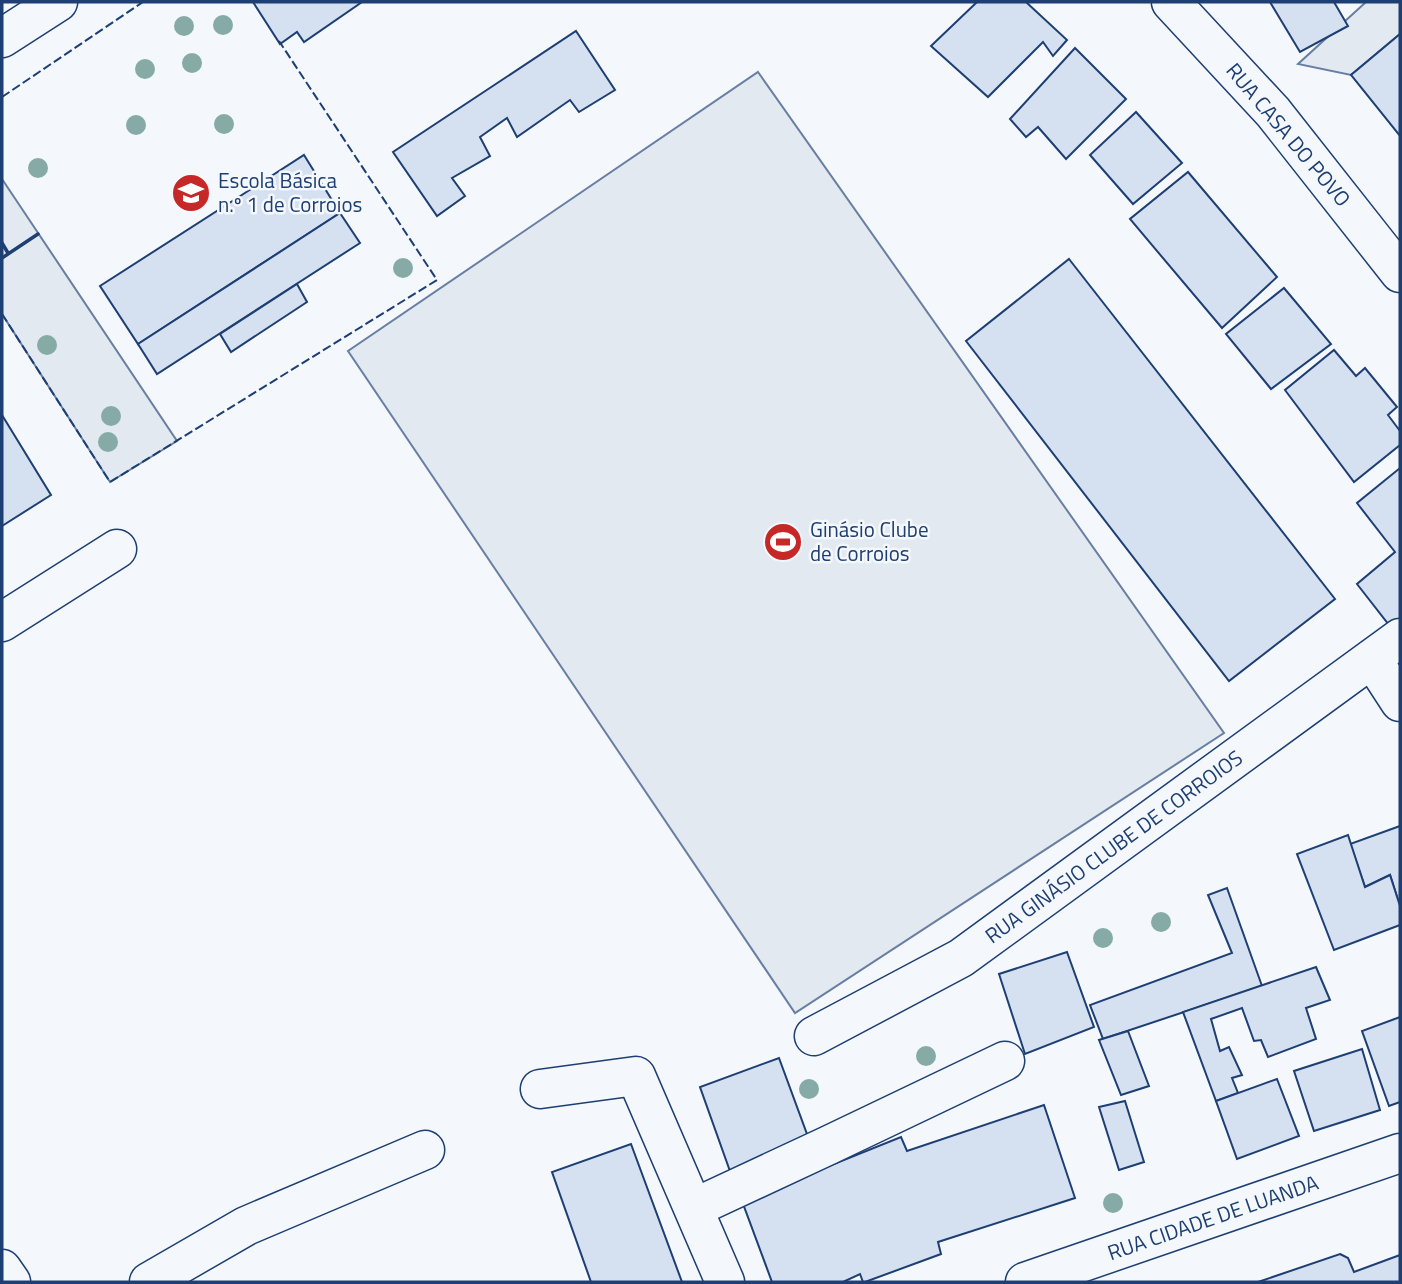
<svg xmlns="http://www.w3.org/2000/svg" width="1402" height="1284" viewBox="0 0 1402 1284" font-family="'Titillium Web',sans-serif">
<rect width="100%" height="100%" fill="#f4f7fb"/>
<g fill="#e3e9f0" stroke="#687fa3" stroke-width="2">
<polygon points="1366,2 1400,2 1400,34 1351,75 1298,64"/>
<polygon points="758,72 1224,733 795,1013 348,351"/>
<polygon points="2,179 177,441 110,482 2,314"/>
</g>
<g fill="#d5e0f0" stroke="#1d3f73" stroke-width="2">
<polygon points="253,2 362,2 304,42 297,32 280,44"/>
<polygon points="977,2 1026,2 1067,40 1053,56 1043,42 988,97 931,46"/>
<polygon points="1270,2 1334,2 1348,26 1300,52"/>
<polygon points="576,31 615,90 579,112 570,100 517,137 507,118 480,137 490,156 452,178 465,196 437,216 393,152"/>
<polygon points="1400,34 1400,136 1351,75"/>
<polygon points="1075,48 1126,99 1066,159 1038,127 1026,137 1010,119"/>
<polygon points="1136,112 1182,163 1133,204 1090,155"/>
<polygon points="304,155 340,213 138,344 100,286"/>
<polygon points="1188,172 1277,277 1222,328 1130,219"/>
<polygon points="340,213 360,243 157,374 138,344"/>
<polygon points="1069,259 1335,599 1229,681 966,341"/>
<polygon points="297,284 307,302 231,352 220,334"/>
<polygon points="1284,288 1331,344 1271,389 1226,334"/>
<polygon points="1334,350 1356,376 1365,368 1397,407 1388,415 1400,431 1400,445 1354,482 1285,390"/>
<polygon points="2,415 51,495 2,526"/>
<polygon points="1400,468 1400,639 1357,584 1395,552 1357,503"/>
<polygon points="1400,826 1400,906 1390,875 1365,887 1350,844"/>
<polygon points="1348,835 1365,887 1390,875 1400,906 1400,925 1334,950 1297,854"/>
<polygon points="1227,888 1262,986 1103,1039 1090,1005 1232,953 1208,895"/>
<polygon points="1067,952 1094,1027 1025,1054 999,974"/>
<polygon points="1316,967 1330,1000 1306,1008 1316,1039 1268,1057 1261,1040 1254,1041 1242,1008 1211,1019 1220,1051 1229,1047 1242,1075 1232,1078 1238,1093 1216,1101 1183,1012"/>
<polygon points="1400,1017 1400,1102 1389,1106 1362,1031"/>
<polygon points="1128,1031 1149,1086 1121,1095 1099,1040"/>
<polygon points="1362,1049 1380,1110 1314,1131 1294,1071"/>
<polygon points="779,1058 811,1145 731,1174 700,1087"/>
<polygon points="1277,1079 1299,1136 1237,1159 1216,1101"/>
<polygon points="1125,1101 1144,1162 1119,1170 1099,1107"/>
<polygon points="1044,1105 1075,1198 938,1242 941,1254 865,1282 863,1282 860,1274 843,1282 772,1282 742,1201 901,1137 907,1151"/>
<polygon points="631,1144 682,1282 591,1282 552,1172"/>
<polygon points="1340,1254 1348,1258 1354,1272 1400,1255 1400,1282 1258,1282"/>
</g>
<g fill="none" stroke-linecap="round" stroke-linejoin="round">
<defs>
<g id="minor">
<polyline points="1171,2 1273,112 1400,273"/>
<polyline points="2,38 58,2"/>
<polyline points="2,622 117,549"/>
<polyline points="1372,659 1400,702"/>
<polyline points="814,1036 961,958 1400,638"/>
<polyline points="540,1089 636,1076 725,1282"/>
<polyline points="694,1208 827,1146 1005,1061"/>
<polyline points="2,1269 11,1282"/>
<polyline points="149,1282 246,1226 425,1150"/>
</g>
<polyline id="secondary" points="1025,1282 1400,1153"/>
</defs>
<use href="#minor" stroke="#1d3f73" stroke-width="41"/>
<use href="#secondary" stroke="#1d3f73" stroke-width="41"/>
<use href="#minor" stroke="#f4f7fb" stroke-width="38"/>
<use href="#secondary" stroke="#f4f7fb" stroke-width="38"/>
<g stroke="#1d3f73" stroke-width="2" stroke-dasharray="9 3.5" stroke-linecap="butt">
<polyline points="2,97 143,2"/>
<polyline points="2,314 110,482 437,280 279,41"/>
</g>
<g stroke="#1d3f73" stroke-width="3.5">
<polyline points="2,243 8,253"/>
<polyline points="2,258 38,234"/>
</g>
</g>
<g fill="#86aba6">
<circle cx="223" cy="25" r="10"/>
<circle cx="184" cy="26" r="10"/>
<circle cx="192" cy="63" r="10"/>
<circle cx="145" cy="69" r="10"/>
<circle cx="224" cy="124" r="10"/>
<circle cx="136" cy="125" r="10"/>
<circle cx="38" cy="168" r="10"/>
<circle cx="403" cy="268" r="10"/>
<circle cx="47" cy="345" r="10"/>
<circle cx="111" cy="416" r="10"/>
<circle cx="108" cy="442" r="10"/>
<circle cx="1161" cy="922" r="10"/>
<circle cx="1103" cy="938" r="10"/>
<circle cx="926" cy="1056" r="10"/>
<circle cx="809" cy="1089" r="10"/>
<circle cx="1113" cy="1203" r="10"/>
</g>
<defs>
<symbol id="school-disc" viewBox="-11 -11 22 22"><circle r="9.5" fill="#c62828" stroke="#f4f7fb"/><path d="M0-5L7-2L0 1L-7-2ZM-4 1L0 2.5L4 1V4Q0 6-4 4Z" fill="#fff"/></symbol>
<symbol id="stadium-disc" viewBox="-11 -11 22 22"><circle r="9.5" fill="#c62828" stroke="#f4f7fb"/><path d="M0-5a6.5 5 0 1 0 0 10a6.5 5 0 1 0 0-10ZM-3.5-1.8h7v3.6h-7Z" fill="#fff"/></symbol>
</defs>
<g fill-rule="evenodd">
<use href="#school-disc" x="169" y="171" width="44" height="44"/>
<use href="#stadium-disc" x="761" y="520" width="44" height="44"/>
</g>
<g text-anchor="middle" stroke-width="5" stroke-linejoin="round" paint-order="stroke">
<g font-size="21" fill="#1d3f73" stroke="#f4f7fb">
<text transform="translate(1288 135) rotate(50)" y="7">RUA CASA DO POVO</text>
<text transform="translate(1114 847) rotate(-36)" y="7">RUA GINÁSIO CLUBE DE CORROIOS</text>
<text transform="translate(1213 1218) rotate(-19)" y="7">RUA CIDADE DE LUANDA</text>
</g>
<g font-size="21" fill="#1d3f73" stroke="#f4f7fb" text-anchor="start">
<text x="218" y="188">Escola Básica<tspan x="218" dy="24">n.º 1 de Corroios</tspan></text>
<text x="810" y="537">Ginásio Clube<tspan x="810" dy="24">de Corroios</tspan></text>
</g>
</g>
<rect width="1402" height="1284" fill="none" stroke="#1d3f73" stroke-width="7"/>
</svg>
